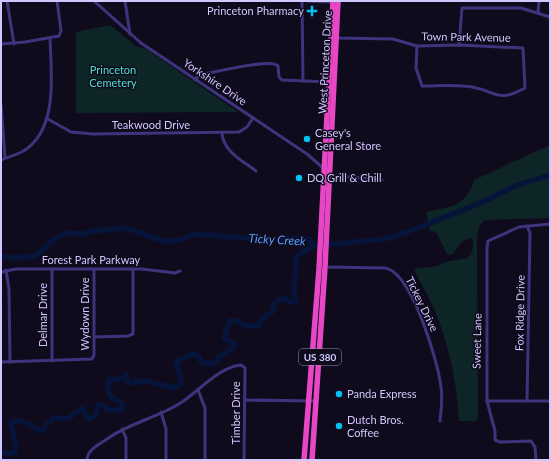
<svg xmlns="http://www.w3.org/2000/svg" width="551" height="461" viewBox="0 0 551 461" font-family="Lato,sans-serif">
<rect width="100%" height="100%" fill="#0f0b1c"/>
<g fill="#0d2526">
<polygon points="110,25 137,47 145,48 238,112 76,113 76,32"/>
<path d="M550,145V218L485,220L479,226L477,238L478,418L476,421H459C457,385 450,350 437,316C431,300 421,285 414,269L438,266L444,262L468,258C473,253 475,243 471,237L463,241L451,255L447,254L436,232L430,231L426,212C450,207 466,207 474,180Z"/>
</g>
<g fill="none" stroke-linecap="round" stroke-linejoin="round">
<g stroke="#071439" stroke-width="5.5">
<polyline points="1,256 15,258 34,256 43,251 50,242 66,233 83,234 93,231 126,228 166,242 183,239 194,234 273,240 288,238 308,239 315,246"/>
<path d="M1,453H14L16,447L11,422C21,418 32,425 39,431L44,430L47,424L54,417C70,422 71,415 83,408L87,418L89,419L96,415L98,405H103L108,410H122L123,404L110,396L107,387L109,380L120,379L127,375V383L146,381L174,388L181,384C182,377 177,369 176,361L185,358L189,354L197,355L202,363H215L218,358L233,348L234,344L224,338L230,321L235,320L245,326H259V322L273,311L274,304L280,299L285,298L290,302L296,301L294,292L296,258L301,253L315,246L385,239L405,233L483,202L515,186L550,175"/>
</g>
<g stroke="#3e347d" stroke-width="3">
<polyline points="7,1 14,44"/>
<polyline points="94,1 141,43 307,154 323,168"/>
<polyline points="125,1 130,34"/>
<polyline points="302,1 303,81"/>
<polyline points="307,1 333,2"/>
<polyline points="538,13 539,1"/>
<path d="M336,38L393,39L417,46L459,45L523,48L525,88C497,103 498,92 472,87C456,84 438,86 422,86L416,68L417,46"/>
<polyline points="1,44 25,42 59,36 61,31 57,1"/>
<polyline points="459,45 462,8 521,8 550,17"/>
<path d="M195,80L199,75L203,74C216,72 272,58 278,66L279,77L282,80L330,82"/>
<polyline points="1,104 5,158"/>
<polyline points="46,118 71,132 93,134 239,132 247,127 253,118"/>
<path d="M222,134C224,152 243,161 256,171"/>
<path d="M1,160C10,156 22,154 29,147C58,123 51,71 50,38"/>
<polyline points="329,175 382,180"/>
<polyline points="527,226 530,233 527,401"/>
<path d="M325,267L385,268C412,272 438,362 441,387C443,398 441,410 440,421"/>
<polyline points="52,269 52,361"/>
<polyline points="6,270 9,289 10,362"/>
<polyline points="1,272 16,269 142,269 175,273 180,271"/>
<polyline points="94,337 128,336 133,334 133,269"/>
<polyline points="1,362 92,359 94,355 94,269"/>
<polyline points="198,390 205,408 205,460"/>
<polyline points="245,400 317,401"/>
<polyline points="487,401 550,401"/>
<polyline points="161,412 166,429 166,460"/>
<polyline points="122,429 126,438 126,460"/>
<path d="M87,460C87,449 102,443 110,437C132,422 160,417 182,402C200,390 219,367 241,365L245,368V372L244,460"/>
<polyline points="536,460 535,447 531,441 500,442 495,440 495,431 487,401 487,248 488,241 519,227 550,224"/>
</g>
<g stroke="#e747c4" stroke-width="5.5">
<polyline points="304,460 319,269 333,1"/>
<polyline points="312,460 325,267 338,1"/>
</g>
</g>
<g fill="#00bff1" stroke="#0f0b1c" stroke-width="1.5">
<path d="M310 5h4v4h4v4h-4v4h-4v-4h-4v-4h4z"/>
<circle cx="307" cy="139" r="4"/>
<circle cx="299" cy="178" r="4"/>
<circle cx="339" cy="394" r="4"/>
<circle cx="339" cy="426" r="4"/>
</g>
<g text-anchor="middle" stroke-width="3" stroke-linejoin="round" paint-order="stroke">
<rect fill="#0f0b1c" stroke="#988ebb" stroke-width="1" x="299" y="349" width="42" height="16" rx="3"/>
<g font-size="10" font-weight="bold" fill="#d2c6ff">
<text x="320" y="361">US 380</text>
</g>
<g font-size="11" fill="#d2c6ff" stroke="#0f0b1c" text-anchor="start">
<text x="304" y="15" text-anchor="end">Princeton Pharmacy</text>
<text x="315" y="137">Casey's<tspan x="315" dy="13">General Store</tspan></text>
<text x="307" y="182">DQ Grill &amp; Chill</text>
<text x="347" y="398">Panda Express</text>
<text x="347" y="424">Dutch Bros.<tspan x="347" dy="13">Coffee</tspan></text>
</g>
<g font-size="11" fill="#d2c6ff" stroke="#0f0b1c">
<text transform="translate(466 37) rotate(1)" y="4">Town Park Avenue</text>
<text transform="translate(325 62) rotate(-87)" y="4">West Princeton Drive</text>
<text transform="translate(215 82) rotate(34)" y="4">Yorkshire Drive</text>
<text x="151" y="129">Teakwood Drive</text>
<text x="91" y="264">Forest Park Parkway</text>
<text transform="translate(422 304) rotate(64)" y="4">Tickey Drive</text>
<text transform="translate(520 313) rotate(-89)" y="4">Fox Ridge Drive</text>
<text transform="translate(85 314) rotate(-90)" y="4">Wydown Drive</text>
<text transform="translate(43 315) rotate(-90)" y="4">Delmar Drive</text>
<text transform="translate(477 341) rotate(-89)" y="4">Sweet Lane</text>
<text transform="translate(236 413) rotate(-90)" y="4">Timber Drive</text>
</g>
<g font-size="11" fill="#4fe2cd" stroke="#0f0b1c">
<text x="113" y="74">Princeton<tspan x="113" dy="13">Cemetery</tspan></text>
</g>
<g font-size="12" font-style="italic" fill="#549eff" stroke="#0f0b1c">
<text transform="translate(277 240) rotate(3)" y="4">Ticky Creek</text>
</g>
</g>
<rect width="551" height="461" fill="none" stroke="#d2c6ff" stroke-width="4"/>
</svg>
